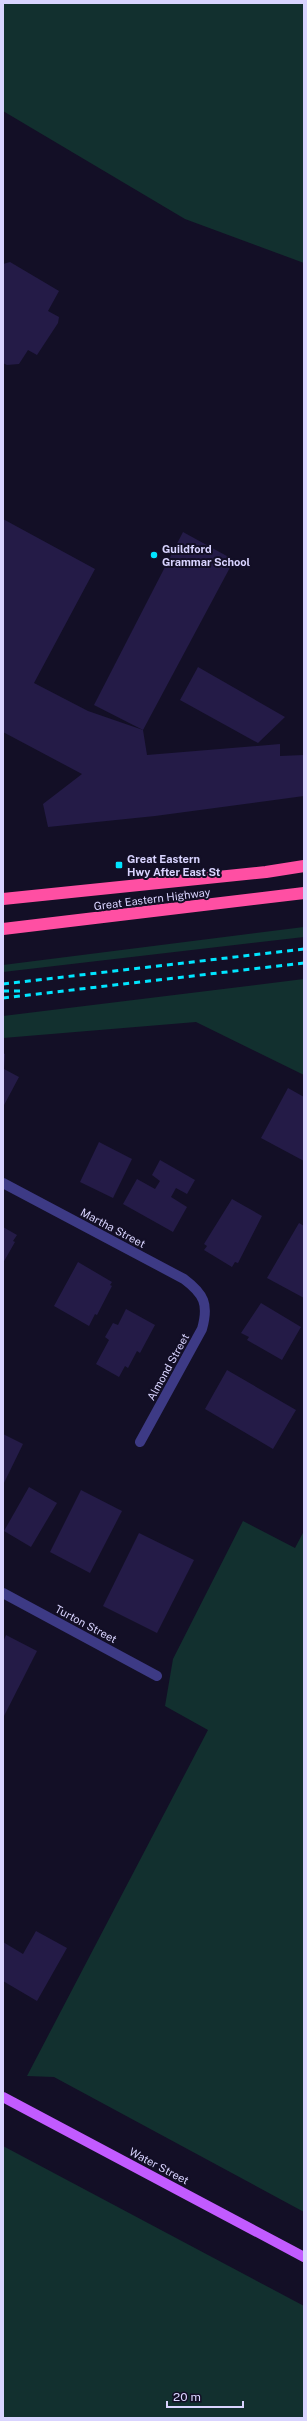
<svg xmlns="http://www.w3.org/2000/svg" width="307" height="2421" viewBox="0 0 307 2421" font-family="'Public Sans',sans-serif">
<rect width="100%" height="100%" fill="#130f26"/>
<g fill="#12302f">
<polygon points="3,3 304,3 304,263 185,219 3,111"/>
<polygon points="304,927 304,937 3,972 3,965"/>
<polygon points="304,979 304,1075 196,1022 3,1038 3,1016"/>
<polygon points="243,1521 295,1548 304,1531 304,2212 54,2077 27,2076 208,1730 165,1706 173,1659"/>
<polygon points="3,2146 304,2306 304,2418 3,2418"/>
</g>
<g fill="#241b47">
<polygon points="10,262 59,291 48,311 59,317 58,323 37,355 28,350 19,364 7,365 3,363 3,264"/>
<polygon points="3,519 95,569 34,683 88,711 143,730 147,755 280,744 280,756 304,755 304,796 155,816 48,827 43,804 82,774 3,732"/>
<polygon points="183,532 234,560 143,730 94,705"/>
<polygon points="198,667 285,717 258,743 180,700"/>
<polygon points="3,1053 5,1054 4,1069 19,1077 3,1107"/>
<polygon points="288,1088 304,1097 304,1161 261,1138"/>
<polygon points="99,1142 132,1159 113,1198 80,1182"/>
<polygon points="160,1160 195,1180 187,1194 176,1188 171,1197 187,1207 173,1232 123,1204 137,1179 155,1189 160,1181 152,1175"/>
<polygon points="232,1199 262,1216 238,1263 235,1262 232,1267 204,1250 207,1246 204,1244"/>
<polygon points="299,1223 304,1226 304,1298 267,1278"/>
<polygon points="3,1227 17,1235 13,1241 15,1242 3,1263"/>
<polygon points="78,1262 112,1282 110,1285 112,1286 97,1315 95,1314 89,1326 54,1306"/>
<polygon points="261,1303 301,1327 282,1360 247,1340 249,1337 241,1333"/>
<polygon points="126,1309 155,1325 140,1353 137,1351 128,1368 125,1366 119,1377 96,1364 109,1340 105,1337 113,1323 118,1325"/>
<polygon points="227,1370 296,1410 273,1449 205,1409"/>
<polygon points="3,1434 23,1444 3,1485"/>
<polygon points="29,1487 57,1503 31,1547 4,1531"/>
<polygon points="81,1490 122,1511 90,1573 50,1552"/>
<polygon points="139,1533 194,1560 157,1633 103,1606"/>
<polygon points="6,1635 37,1651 3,1718 3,1642"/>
<polygon points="36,1931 67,1948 37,2001 3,1981 3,1942 23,1954"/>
</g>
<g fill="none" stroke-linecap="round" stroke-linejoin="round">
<g stroke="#3d3a85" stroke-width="10">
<path d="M3,1183L184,1279C204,1294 209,1304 202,1329L140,1442"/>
<polyline points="3,1593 157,1676"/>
</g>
<polyline stroke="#c25bff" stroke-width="10" points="3,2097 304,2257"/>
<g stroke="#ff4fa3" stroke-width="12">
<polyline points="3,899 266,872 304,866"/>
<polyline points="3,929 304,893"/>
</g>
<g stroke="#00e5ff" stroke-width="3" stroke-dasharray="6 5" stroke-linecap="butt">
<polyline points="3,984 304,949"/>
<polyline points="3,991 25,991"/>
<polyline points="3,998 304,963"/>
</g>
</g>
<g fill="#00e5ff" stroke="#130f26" stroke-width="1.5">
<circle cx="154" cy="555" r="4"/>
<rect x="115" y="861" width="8" height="8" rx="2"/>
</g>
<g text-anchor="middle" stroke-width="4" stroke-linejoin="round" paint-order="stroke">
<g font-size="11" font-weight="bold" fill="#d9d4ff" stroke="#130f26" text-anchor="start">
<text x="162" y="553">Guildford<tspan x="162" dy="13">Grammar School</tspan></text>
<text x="127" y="863">Great Eastern<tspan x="127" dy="13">Hwy After East St</tspan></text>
</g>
<g font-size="11" fill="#d9d4ff" stroke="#130f26">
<text transform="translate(152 899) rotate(-7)" y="4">Great Eastern Highway</text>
<text transform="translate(113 1228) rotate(28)" y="4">Martha Street</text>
<text transform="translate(168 1367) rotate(-61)" y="4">Almond Street</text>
<text transform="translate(86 1624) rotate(28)" y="4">Turton Street</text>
<text transform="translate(159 2166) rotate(28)" y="4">Water Street</text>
</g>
</g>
<rect width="307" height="2421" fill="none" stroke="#d9d4ff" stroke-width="8"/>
<path d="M167 2401v6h76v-6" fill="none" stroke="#d9d4ff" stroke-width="2"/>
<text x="173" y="2401" font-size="12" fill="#d9d4ff" stroke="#130f26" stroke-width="3" paint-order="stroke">20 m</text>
</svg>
